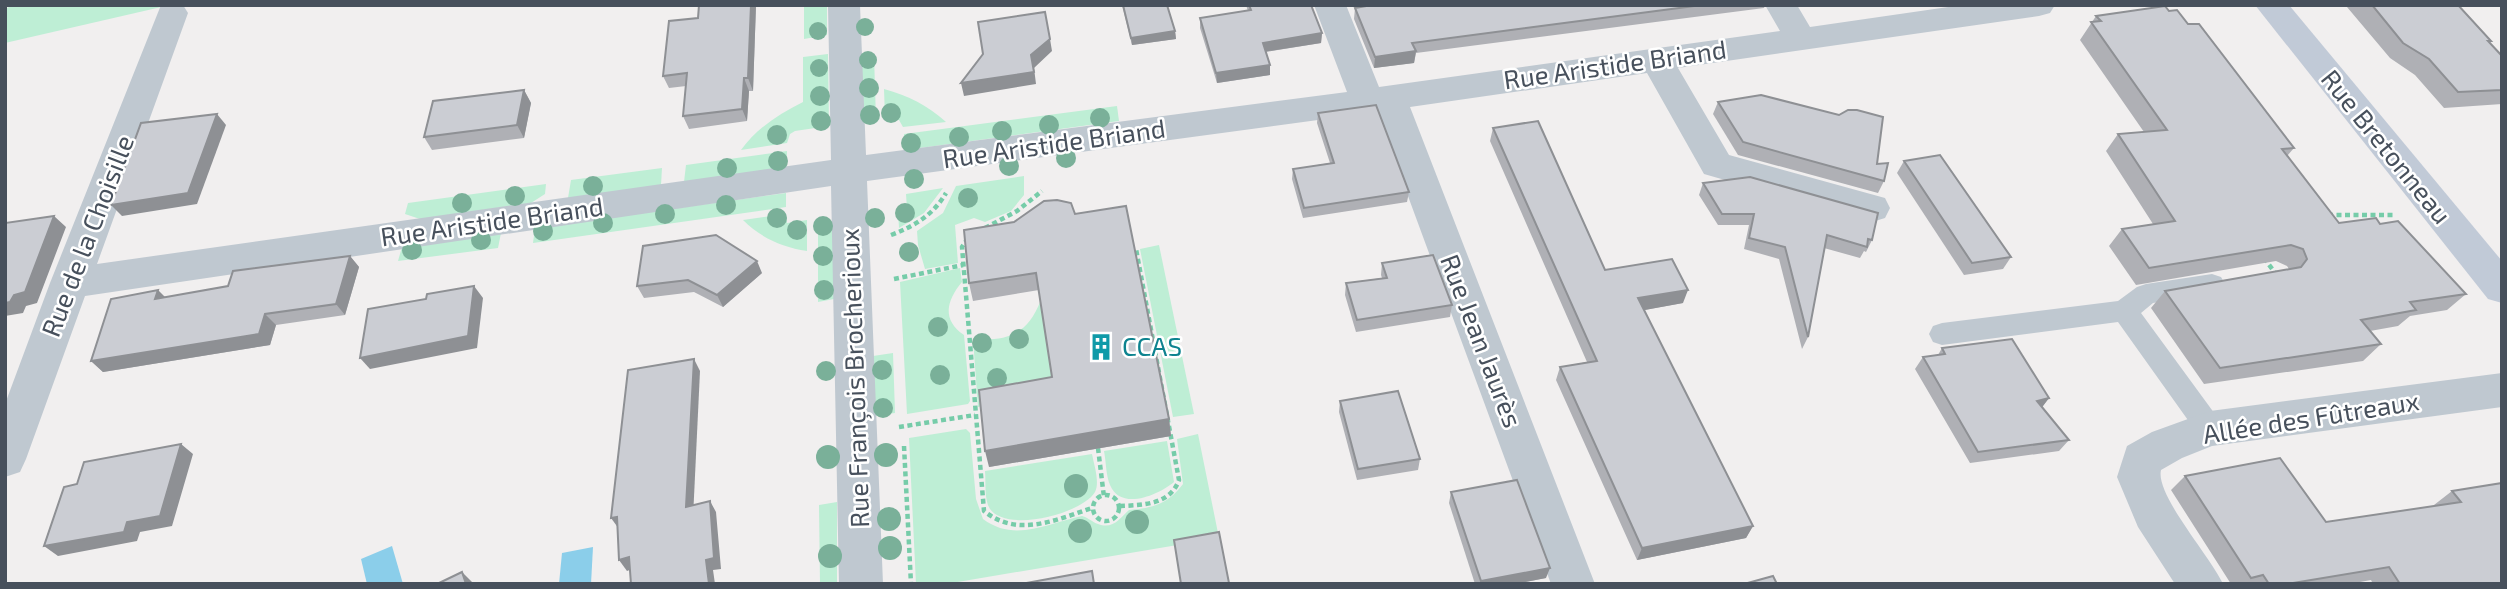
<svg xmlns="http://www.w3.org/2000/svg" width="2507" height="589" viewBox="0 0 2507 589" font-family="'Exo 2',sans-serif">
<rect width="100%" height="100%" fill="#f1efef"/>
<g fill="#beeed5">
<polygon points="13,5 170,5 5,43 5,9"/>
<polygon points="804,5 827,5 827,35 804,39"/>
<path d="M828,54L829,126L795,131L790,134L787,143L741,150C757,128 779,114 803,102V57Z"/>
<polygon points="874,56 876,120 861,121 860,58"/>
<path d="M884,89C909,96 927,105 946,122L903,127L899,120L885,118Z"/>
<polygon points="1117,106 1119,121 905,150 904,134"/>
<polygon points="787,151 787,168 684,182 686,165"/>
<polygon points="662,168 661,185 568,198 571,180"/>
<polygon points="1024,176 1024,195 1011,211 985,222 974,218 955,225 958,263 925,269 918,245 917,231 943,213 956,186"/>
<polygon points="546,184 545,194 531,203 420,219 405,214 408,203"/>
<polygon points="943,188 924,213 899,228 898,211 907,209 906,194"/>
<polygon points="786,193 786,207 533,243 535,228"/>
<path d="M786,214L787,223L807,220V251C782,247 761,238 743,220Z"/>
<polygon points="834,221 834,299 818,302 818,223"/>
<polygon points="501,233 498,248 398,261 402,247"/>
<polygon points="1159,245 1194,414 1173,417 1140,249"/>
<path d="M960,268L962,282C946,301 942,320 964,335L970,401L968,404L907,414L900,282Z"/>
<path d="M1041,300L1055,394L978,407L973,339C1009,341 1027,335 1041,300Z"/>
<polygon points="893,353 895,413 875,416 873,356"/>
<path d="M966,429L970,433L976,499L983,519C1015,543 1048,523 1082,516C1089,518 1092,522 1098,524C1113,530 1120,518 1129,510C1153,508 1168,504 1183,484L1177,439L1198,434L1219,538L946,584H916L909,438Z"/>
<path d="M1167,441L1174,482C1160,494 1121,512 1110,485C1106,476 1106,461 1104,451Z"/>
<path d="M1092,454C1094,465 1100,482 1095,492C1082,514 1007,533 990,509C984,500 986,482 985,471Z"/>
<polygon points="837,502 837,584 820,584 819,505"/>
</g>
<g fill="#8bceea">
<polygon points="392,546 403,584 367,584 361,559"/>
<polygon points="593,547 591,584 559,584 562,553"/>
</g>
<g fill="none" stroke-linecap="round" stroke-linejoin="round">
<g stroke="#76cca9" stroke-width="4.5" stroke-dasharray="5 3.5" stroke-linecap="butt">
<polyline points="2328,215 2393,215"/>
<polyline points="985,228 1017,211 1042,191"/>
<path d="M891,235C915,226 933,215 946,193"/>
<path d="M968,238L962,247L984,511C1017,538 1056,520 1092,508"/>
<polyline points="2264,258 2276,274"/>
<polyline points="894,279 963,265"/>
<polyline points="899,427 975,415"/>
<polyline points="904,446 911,584"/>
<polyline points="1098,448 1104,497"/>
<circle cx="1106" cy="508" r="13"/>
<path d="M1120,506C1143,505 1170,505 1179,480L1136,249"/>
</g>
<polygon fill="#bfc8d0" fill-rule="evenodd" points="2212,274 2221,277 2225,284 2221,291 2153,303 2141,313 2220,421 2224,429 2220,437 2210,441 2200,437 2118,322 1942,345 1933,342 1929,334 1933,326 1942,323 2118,301 2137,287 2146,284"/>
<g fill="#bfc8d0" fill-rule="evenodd">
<polygon points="161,5 183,5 188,13 97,264 831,160 828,5 860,5 866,155 1347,92 1314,5 1346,5 1379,87 1780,31 1765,5 1797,5 1810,27 1962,5 2055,5 2050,13 2039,16 1678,68 1729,155 1885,198 1890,208 1885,218 1872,222 1704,174 1647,73 1410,107 1595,584 1551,584 1377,112 867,181 883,584 839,584 831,186 85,296 26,459 20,472 5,477 5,404 50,283"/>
<path d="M2502,373V407L2212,446L2182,458L2161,470C2155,495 2211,557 2223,584H2175L2138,527L2117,477L2127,446L2152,432L2210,411Z"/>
</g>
<polygon fill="#c1cad7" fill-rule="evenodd" points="2255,5 2289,5 2502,261 2502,303 2488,299"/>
</g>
<g fill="#7ab099">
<circle cx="865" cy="27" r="9"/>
<circle cx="818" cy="31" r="9"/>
<circle cx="868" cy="60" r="9"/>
<circle cx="819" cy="68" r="9"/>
<circle cx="869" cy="88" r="10"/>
<circle cx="820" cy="96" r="10"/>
<circle cx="891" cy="113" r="10"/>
<circle cx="870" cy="115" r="10"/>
<circle cx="1100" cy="118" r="10"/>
<circle cx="821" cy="121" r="10"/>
<circle cx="1049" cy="125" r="10"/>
<circle cx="1002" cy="131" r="10"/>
<circle cx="777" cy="135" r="10"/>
<circle cx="959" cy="137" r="10"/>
<circle cx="911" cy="143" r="10"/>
<circle cx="1066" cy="158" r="10"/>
<circle cx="778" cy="161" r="10"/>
<circle cx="1009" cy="166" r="10"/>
<circle cx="727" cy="168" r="10"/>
<circle cx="914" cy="179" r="10"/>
<circle cx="593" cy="186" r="10"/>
<circle cx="515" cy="196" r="10"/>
<circle cx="968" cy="198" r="10"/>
<circle cx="462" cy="203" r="10"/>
<circle cx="726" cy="205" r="10"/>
<circle cx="905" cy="213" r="10"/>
<circle cx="665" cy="214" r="10"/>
<circle cx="777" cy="218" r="10"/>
<circle cx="875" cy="218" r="10"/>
<circle cx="603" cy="223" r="10"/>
<circle cx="823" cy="226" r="10"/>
<circle cx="797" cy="230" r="10"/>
<circle cx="543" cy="231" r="10"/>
<circle cx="481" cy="240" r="10"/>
<circle cx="412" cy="250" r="10"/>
<circle cx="909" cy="252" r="10"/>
<circle cx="823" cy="256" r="10"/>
<circle cx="824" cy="290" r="10"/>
<circle cx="938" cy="327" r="10"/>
<circle cx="1019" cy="339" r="10"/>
<circle cx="982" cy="343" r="10"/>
<circle cx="882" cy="370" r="10"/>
<circle cx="826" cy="371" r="10"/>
<circle cx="940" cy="375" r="10"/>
<circle cx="997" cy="378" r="10"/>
<circle cx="883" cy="408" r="10"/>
<circle cx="886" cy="455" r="12"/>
<circle cx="828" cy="457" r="12"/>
<circle cx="1076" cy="486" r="12"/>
<circle cx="889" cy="519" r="12"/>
<circle cx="1137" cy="522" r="12"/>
<circle cx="1080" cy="531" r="12"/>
<circle cx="890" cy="548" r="12"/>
<circle cx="830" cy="556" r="12"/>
</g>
<g fill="#afb0b5">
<polygon points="699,5 756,5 753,91 749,91 747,121 689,129 683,116 686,86 669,88 663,76 698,18"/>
<polygon points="1122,5 1167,5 1175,31 1176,39 1132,45"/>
<polygon points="1246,5 1311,5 1322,33 1321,43 1266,52 1270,75 1217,83 1200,28 1200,18 1248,11"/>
<polygon points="1372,5 1765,5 1764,8 1416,53 1414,63 1374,68 1354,19 1355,8"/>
<polygon points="2348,5 2458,5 2491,41 2490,43 2502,56 2502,104 2444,108 2415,75 2390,58 2347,7"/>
<polygon points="2169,11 2188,24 2294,148 2287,156 2339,223 2380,224 2466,294 2447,310 2410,316 2398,326 2370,331 2381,344 2363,361 2204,384 2151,308 2165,291 2289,269 2287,266 2276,261 2136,285 2109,246 2122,229 2153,224 2106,151 2118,134 2144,132 2080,40 2096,16"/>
<polygon points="524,90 531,103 524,138 432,150 424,137"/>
<polygon points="1718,102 1877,164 1884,181 1878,193 1738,155 1713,114"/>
<polygon points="1318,113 1409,192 1407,202 1303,218 1292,179 1293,169 1330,163 1317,123"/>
<polygon points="1493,128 1605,270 1683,303 1644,310 1753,526 1746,538 1637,560 1556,380 1560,367 1587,362 1490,141"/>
<polygon points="1904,161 2011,257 2003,269 1964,275 1897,173"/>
<polygon points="1703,183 1872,240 1866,252 1864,251 1860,258 1824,248 1808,337 1802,349 1779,259 1744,249 1749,225 1718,225 1699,195"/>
<polygon points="1075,214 1169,419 1171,436 989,467 1052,377 1039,290 973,301 969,283"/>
<polygon points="643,246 762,273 723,307 694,292 644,298 637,286"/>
<polygon points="350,256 359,267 345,315 276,325 270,345 103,372 91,361 228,286"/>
<polygon points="1382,263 1452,305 1450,317 1356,332 1345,295 1346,283 1382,278 1381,275"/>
<polygon points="1942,348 2049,398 2042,407 2069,440 2059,451 1970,463 1915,369 1923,357 1938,355"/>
<polygon points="1340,401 1420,459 1418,470 1357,480 1339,412"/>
<polygon points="2185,476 2326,522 2435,506 2434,505 2452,491 2502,483 2502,584 2373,584 2371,580 2349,584 2231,584 2171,490"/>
<polygon points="1451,492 1546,578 1515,584 1475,584 1449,503"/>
</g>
<g fill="#8e9094">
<polygon points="751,5 756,5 753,91 748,78"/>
<polygon points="1175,31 1176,39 1132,45 1131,38"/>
<polygon points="1322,33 1321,43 1263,52 1263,43"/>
<polygon points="1050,39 1052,51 1034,68 1036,84 964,96 961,83 1031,55"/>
<polygon points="1416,51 1414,63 1374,68 1375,57"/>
<polygon points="1270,65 1270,75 1217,83 1216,73"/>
<polygon points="744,78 749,91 747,121 742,109"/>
<polygon points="524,90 531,103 524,138 517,125"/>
<polygon points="217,114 226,125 197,204 122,216 111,205"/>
<polygon points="54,216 66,227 37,303 26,306 23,313 5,316 5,303"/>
<polygon points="350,256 359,267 345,315 336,304"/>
<polygon points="757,261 762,273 723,307 717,295"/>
<polygon points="474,286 483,298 477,348 370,369 360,358"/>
<polygon points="158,290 169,301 155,299"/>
<polygon points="1688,290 1683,303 1634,312 1638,298"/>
<polygon points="265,314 276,325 270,345 103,372 91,361"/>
<polygon points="694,359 700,371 693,518 686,507"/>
<polygon points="2049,398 2040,410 2037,401"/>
<polygon points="1169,419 1171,436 989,467 985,451"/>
<polygon points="181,444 193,454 172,526 140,532 137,541 58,556 44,546 127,522"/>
<polygon points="710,501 716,512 721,569 713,570 715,584 709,584 706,560"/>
<polygon points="617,517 619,529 611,518"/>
<polygon points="1753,526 1746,538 1637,560 1642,548"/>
<polygon points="629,557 637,567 627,571 619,560"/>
<polygon points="1550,568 1546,578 1515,584 1480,584 1481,581"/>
<polygon points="462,572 473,583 473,584 466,584"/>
</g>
<g fill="#cbcdd3" stroke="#8e9094" stroke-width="2">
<polygon points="699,5 751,5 748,78 744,78 742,109 683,116 687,73 663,76 669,21 698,18"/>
<polygon points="1123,5 1167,5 1175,31 1131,38"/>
<polygon points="1249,5 1311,5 1322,33 1263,43 1270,65 1216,73 1200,18 1251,10"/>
<polygon points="1372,5 1702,5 1412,43 1416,51 1375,57 1355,8"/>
<polygon points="2372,5 2458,5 2491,41 2488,41 2502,56 2502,90 2458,92 2429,59 2403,43"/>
<polygon points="2165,6 2169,11 2177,10 2188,24 2199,24 2294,148 2282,149 2339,223 2376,218 2380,224 2398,221 2466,294 2410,302 2416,310 2361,320 2381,344 2220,368 2165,291 2301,267 2307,259 2303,249 2291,245 2149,268 2122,229 2175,221 2118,134 2167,130 2091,22 2101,21 2096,16"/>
<polygon points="1045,12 1050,39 1031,55 1034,72 961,83 983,54 978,22"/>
<polygon points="524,90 517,125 424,137 433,101"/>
<polygon points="1761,95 1839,115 1848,110 1857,110 1883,117 1877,164 1888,163 1884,181 1743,142 1718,102"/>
<polygon points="1376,105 1409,192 1304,208 1293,169 1334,163 1318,113"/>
<polygon points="217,114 188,193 111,205 141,123"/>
<polygon points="1538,121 1605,270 1672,259 1688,290 1638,298 1753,526 1642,548 1560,367 1597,361 1493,128"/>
<polygon points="1940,155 2011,257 1972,263 1904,161"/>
<polygon points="1750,177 1878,213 1872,240 1868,239 1867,247 1827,235 1808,337 1785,247 1749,238 1754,214 1722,214 1703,183"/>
<polygon points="1057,200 1071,203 1075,214 1126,206 1169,419 985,451 979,390 1052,377 1036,273 969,283 964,230 1014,222 1044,201"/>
<polygon points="54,216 25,292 14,295 10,302 5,303 5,223"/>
<polygon points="716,235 757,261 717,295 688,280 637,286 643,246"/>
<polygon points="1433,255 1452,305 1357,320 1346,283 1387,278 1382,263"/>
<polygon points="350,256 336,304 265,314 259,334 91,361 111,299 158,290 155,299 228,286 233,271"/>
<polygon points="474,286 468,336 360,358 368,309 426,299 427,294"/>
<polygon points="2012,339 2049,398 2037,401 2069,440 1978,452 1923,357 1945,354 1942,348"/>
<polygon points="694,359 686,507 710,501 714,558 706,560 709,584 631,584 629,557 619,560 617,517 611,518 628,370"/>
<polygon points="1398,391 1420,459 1358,469 1340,401"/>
<polygon points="181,444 160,516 127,522 124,532 44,546 64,487 77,484 84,462"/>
<polygon points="2280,458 2326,522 2461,502 2452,491 2502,483 2502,584 2400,584 2389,567 2287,584 2269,584 2263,575 2251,578 2185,476"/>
<polygon points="1517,480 1550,568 1481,581 1451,492"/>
<polygon points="1219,532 1229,583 1181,584 1174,540"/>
<polygon points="1092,571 1094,584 1021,584"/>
<polygon points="462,572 466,584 437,584"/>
<polygon points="1773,576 1777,584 1744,584"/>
</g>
<defs>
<symbol id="building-bare" viewBox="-9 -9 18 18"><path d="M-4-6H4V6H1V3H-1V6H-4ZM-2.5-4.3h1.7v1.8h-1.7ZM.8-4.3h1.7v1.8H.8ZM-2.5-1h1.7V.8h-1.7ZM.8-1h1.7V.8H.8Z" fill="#0f9aa8" stroke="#fff" stroke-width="2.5" paint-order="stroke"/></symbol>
</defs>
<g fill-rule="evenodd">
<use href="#building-bare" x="1082" y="328" width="38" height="38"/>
</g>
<g text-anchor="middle" stroke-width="5" stroke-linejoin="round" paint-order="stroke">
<g font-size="26" fill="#47505c" stroke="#fff">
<text transform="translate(1615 65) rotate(-8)" y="9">Rue Aristide Briand</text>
<text transform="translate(1054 144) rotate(-8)" y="9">Rue Aristide Briand</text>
<text transform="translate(2386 147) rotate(51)" y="9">Rue Bretonneau</text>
<text transform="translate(492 222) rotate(-8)" y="9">Rue Aristide Briand</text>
<text transform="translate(88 236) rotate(-69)" y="9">Rue de la Choisille</text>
<text transform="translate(1481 341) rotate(69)" y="9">Rue Jean Jaurès</text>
<text transform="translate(855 378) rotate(-92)" y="9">Rue François Brocherioux</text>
<text transform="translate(2311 418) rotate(-9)" y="9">Allée des Fûtreaux</text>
</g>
<g font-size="26" fill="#0d838f" stroke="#fff" text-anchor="start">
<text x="1122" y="356">CCAS</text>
</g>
</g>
<rect width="2507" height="589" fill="none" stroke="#47505c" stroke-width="14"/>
</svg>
